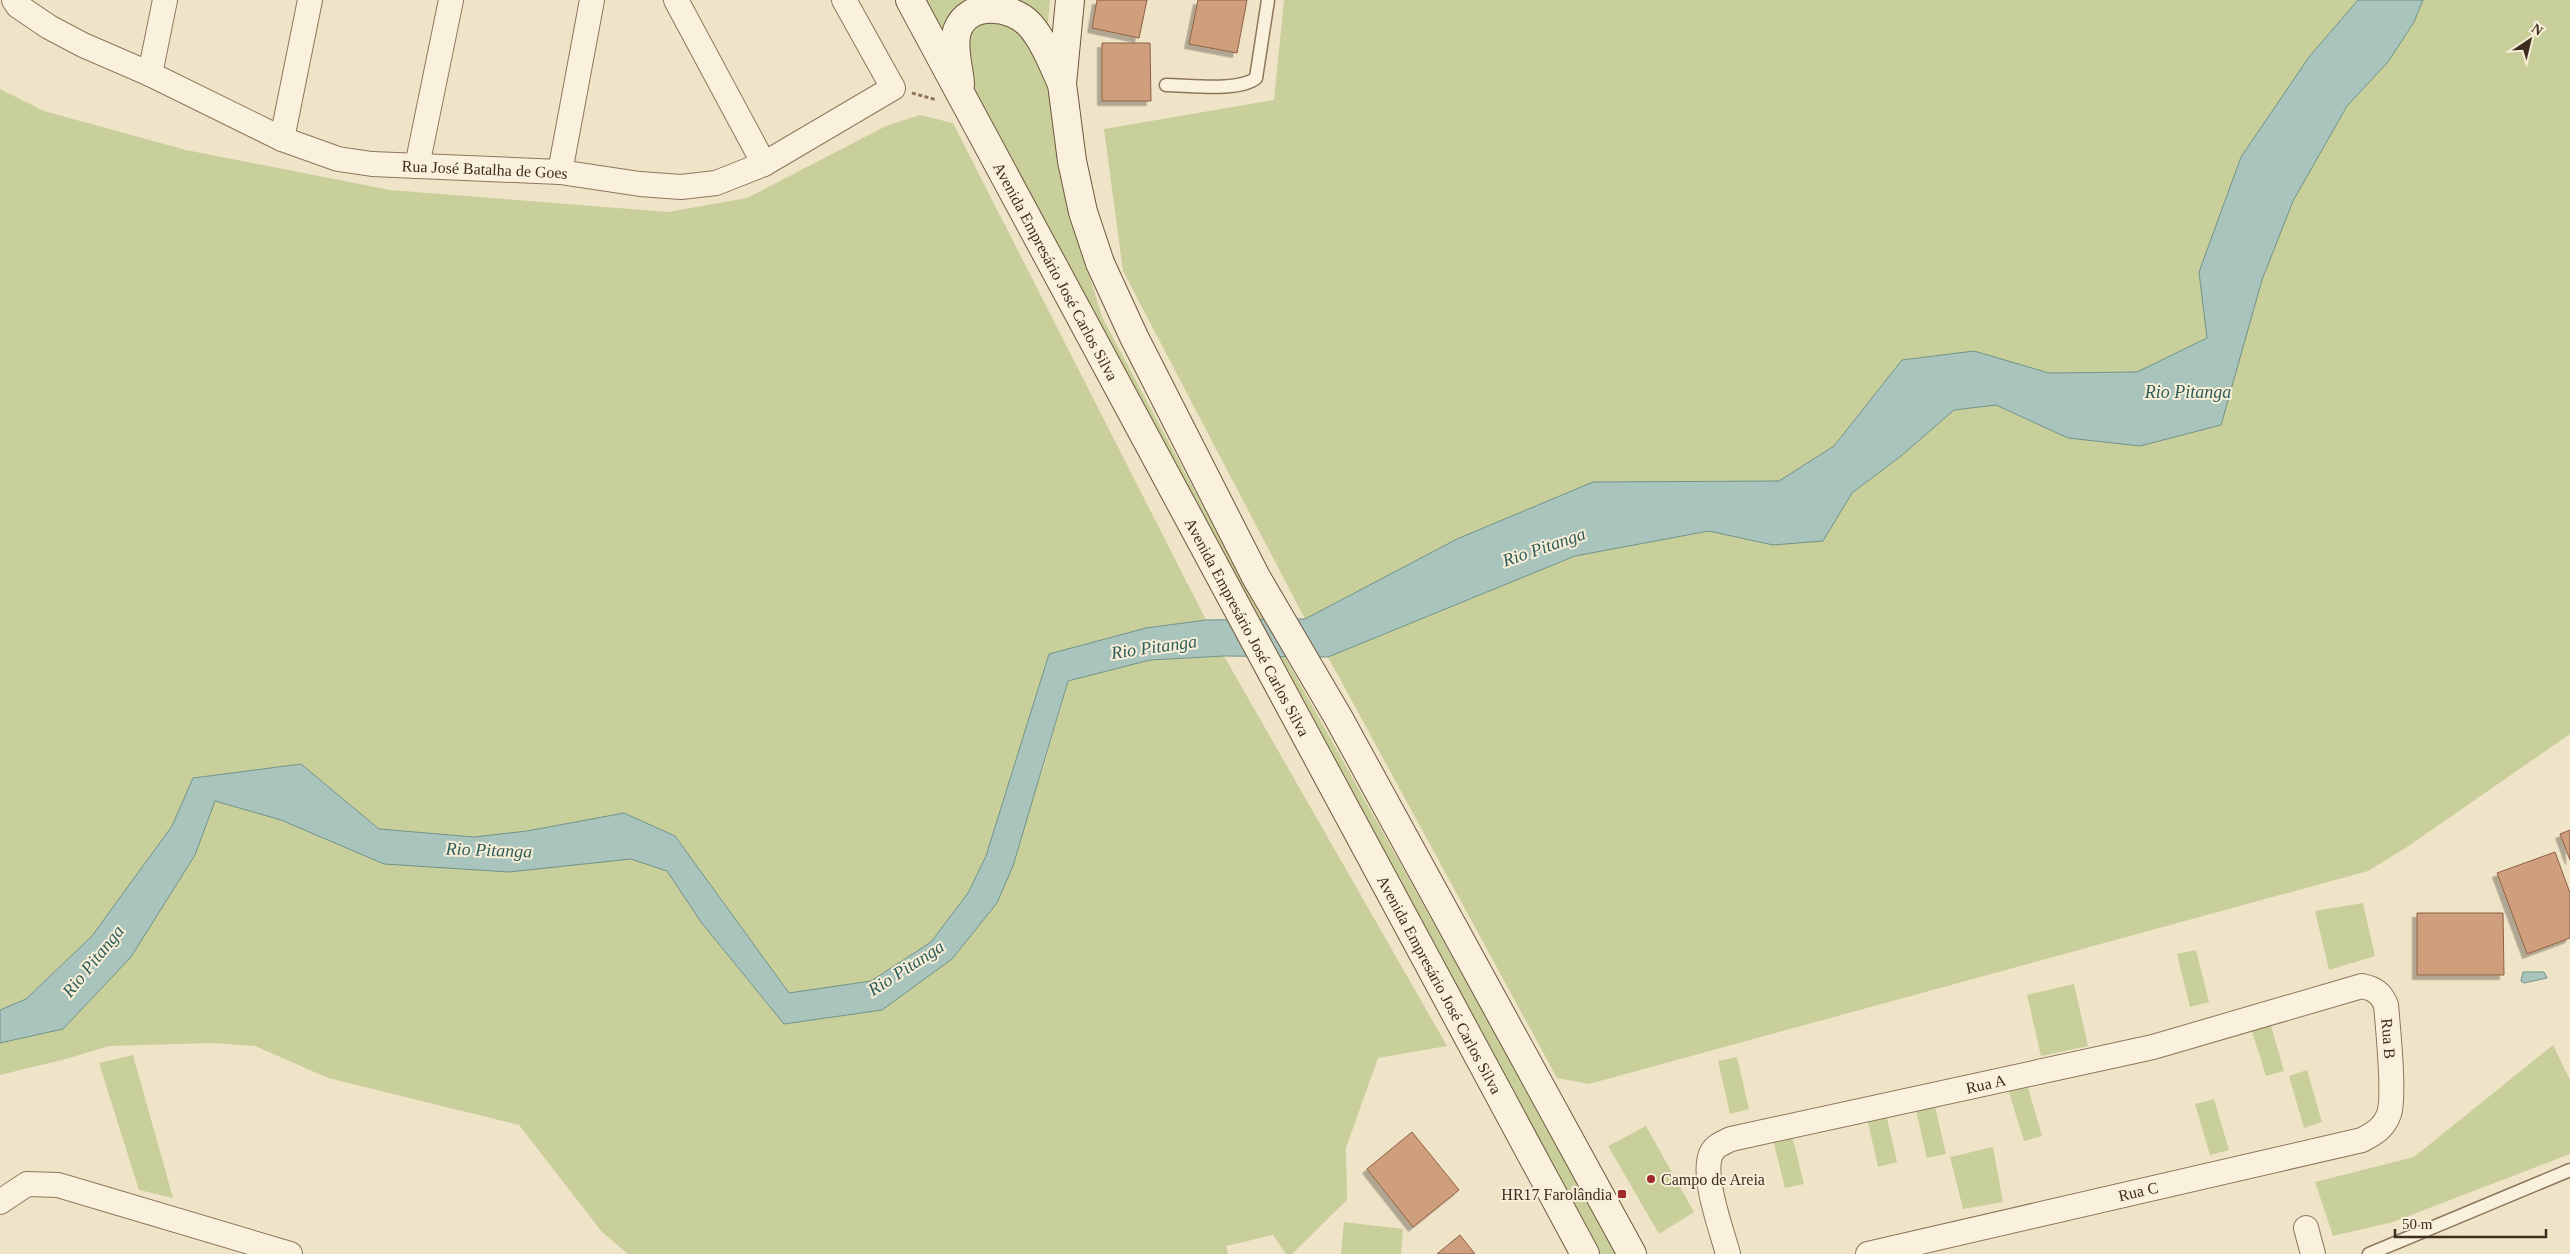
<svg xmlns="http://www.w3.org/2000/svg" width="2570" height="1254" viewBox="0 0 2570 1254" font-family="'Times New Roman',serif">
<defs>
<filter id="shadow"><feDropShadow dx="-4.5" dy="4.5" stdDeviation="0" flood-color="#0004"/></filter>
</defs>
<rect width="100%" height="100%" fill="#f0e4c8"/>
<g fill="#c9cf9b">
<polygon points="924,0 1050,0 1044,63 1070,212 1102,317 1251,596 1618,1254 1601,1254 1244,598 1046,222"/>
<polygon points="1284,0 2358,0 2309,57 2199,272 2207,338 2137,372 2049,373 1974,351 1902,360 1834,446 1779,481 1593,482 1457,539 1305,619 1123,271 1104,129 1274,100"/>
<polygon points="2423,0 2570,0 2570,734 2407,847 2368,871 1589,1084 1557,1078 1328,657 1575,556 1710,531 1773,545 1823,541 1852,493 1901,456 1954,410 1996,405 2068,438 2140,446 2262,280 2293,201 2347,106 2388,62 2414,22"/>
<polygon points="0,89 44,111 186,150 390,190 668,212 747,198 886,126 920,115 953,123 1206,620 1146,628 1049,654 986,856 968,893 931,942 871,981 789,994 675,836 527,831 474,837 379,829 301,764 193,778 172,826 92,936 26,999 0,1010"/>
<polygon points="1224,656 1447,1046 1378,1058 1346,1148 1347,1200 1292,1254 1286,1254 1273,1235 1226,1246 1228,1254 628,1254 602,1232 519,1125 328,1078 255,1046 212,1043 109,1046 66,1059 0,1075 0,1043 63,1029 131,957 195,855 214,801 281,820 509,872 630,859 667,871 701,922 784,1024 952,959 1042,772 1068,681 1150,660"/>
<polygon points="2363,903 2375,956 2329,970 2315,911"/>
<polygon points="2196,950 2209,1002 2190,1007 2177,954"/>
<polygon points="2074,984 2088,1046 2041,1056 2027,995"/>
<polygon points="2269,1019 2284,1071 2266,1076 2250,1025"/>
<polygon points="2553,1045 2570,1080 2570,1154 2393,1222 2333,1236 2315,1182 2414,1157"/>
<polygon points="133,1055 173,1198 139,1190 99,1063"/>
<polygon points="1737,1057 1749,1109 1730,1114 1718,1061"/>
<polygon points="2307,1070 2322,1122 2304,1128 2289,1076"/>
<polygon points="2027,1084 2042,1136 2024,1141 2008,1089"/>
<polygon points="2214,1099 2229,1150 2210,1155 2195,1104"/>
<polygon points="1934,1102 1946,1154 1927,1158 1915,1106"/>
<polygon points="1885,1110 1897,1162 1878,1167 1866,1114"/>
<polygon points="1646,1126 1694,1212 1659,1234 1608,1146"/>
<polygon points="1791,1131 1804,1184 1785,1188 1772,1136"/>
<polygon points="1993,1147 2003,1202 1963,1209 1950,1157"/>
<polygon points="1344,1222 1403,1229 1401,1254 1341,1254"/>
</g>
<g fill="#a9c4bc" stroke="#6f938a">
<polygon points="2358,0 2423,0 2414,22 2388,62 2347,106 2293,201 2262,280 2221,425 2140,446 2068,438 1996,405 1954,410 1901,456 1852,493 1823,541 1773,545 1709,531 1575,556 1328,657 1224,656 1150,660 1068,681 1013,866 997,903 952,959 882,1010 784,1024 701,922 667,871 631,859 509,872 384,864 281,820 215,801 195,855 131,957 63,1029 0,1043 0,1010 26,999 92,936 172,826 193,778 301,764 379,829 474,837 527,831 624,813 675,836 789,993 871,981 931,942 968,893 986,856 1049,654 1146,628 1206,620 1305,619 1457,539 1593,482 1779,481 1834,446 1902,360 1974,351 2049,373 2137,372 2207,338 2199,272 2241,157 2309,57"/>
<polygon points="2523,972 2544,972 2547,978 2524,983 2521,981"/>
</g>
<g fill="#cf9f7d" stroke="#8d5f41" filter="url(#shadow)">
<polygon points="1097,0 1147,0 1139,38 1092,28"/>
<polygon points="1198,0 1247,0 1237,53 1189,44"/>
<polygon points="1102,43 1150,43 1151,101 1102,101"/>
<polygon points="2570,830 2570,860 2560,834"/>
<polygon points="2555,852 2570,893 2570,938 2527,954 2497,873"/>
<polygon points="2417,913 2503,913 2504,975 2417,975"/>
<polygon points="1412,1132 1459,1190 1413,1227 1367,1169"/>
<polygon points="1460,1235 1475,1254 1437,1254"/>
</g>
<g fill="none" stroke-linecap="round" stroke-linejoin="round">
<defs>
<g id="lane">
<path d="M1166,85C1188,85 1239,92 1256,78L1268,0"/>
<polyline points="2369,1254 2570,1170"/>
</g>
<g id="street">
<path id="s1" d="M14,0L18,6L49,27L83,45L150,74L282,139L338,159L372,164L560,172L640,184L681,187L716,183L764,164L893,88L844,0"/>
<polyline points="676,0 764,164"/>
<polyline points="150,74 165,0"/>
<polyline points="282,139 310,0"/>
<polyline points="417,166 451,0"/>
<polyline points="560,172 592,0"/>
<polyline points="0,1202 27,1184 58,1185 290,1254"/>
<polyline points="2306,1228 2313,1254"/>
<path id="s2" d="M1728,1254C1722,1231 1700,1173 1712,1152C1716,1145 1723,1143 1731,1139L2153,1047L2362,986C2375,989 2381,993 2386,1005C2388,1028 2395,1096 2389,1114C2384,1128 2375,1133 2362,1140L1868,1254"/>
</g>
<g id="secondary">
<path id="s3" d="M910,0L1585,1254"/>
<polyline points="1070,0 1062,84 1072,161 1083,212 1100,263 1134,337 1256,577 1338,717 1632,1254"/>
<path d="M960,84C959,68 952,47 957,31C968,0 1012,5 1030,25C1044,41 1053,64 1061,82"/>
</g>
</defs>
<use href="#lane" stroke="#8d765c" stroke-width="15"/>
<use href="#street" stroke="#8d765c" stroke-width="26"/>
<use href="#secondary" stroke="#6f573f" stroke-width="30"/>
<polyline stroke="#8d765c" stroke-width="3" stroke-dasharray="4 2.5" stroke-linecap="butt" points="912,93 937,100"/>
<use href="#lane" stroke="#faf1dc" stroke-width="12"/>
<use href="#street" stroke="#faf1dc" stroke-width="24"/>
<use href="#secondary" stroke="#faf1dc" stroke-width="28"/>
</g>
<g fill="#9e2a2b" stroke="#f7eed8" stroke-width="2">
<circle cx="1651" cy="1179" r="5"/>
<rect x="1617" y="1189" width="10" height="10" rx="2.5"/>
</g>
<g text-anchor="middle" stroke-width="4" stroke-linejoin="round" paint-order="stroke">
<g font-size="16" fill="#3d2e20" stroke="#f7eed8">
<text dy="6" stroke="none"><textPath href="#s1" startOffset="510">Rua José Batalha de Goes</textPath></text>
<text dy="6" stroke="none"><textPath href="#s3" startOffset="308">Avenida Empresário José Carlos Silva</textPath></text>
<text dy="6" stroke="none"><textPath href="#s3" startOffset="712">Avenida Empresário José Carlos Silva</textPath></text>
<text dy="6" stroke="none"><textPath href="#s3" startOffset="1118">Avenida Empresário José Carlos Silva</textPath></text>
<text dy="6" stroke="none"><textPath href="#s2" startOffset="844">Rua B</textPath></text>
<text dy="6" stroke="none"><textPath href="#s2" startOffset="389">Rua A</textPath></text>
<text transform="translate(2138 1191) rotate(-13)" y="6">Rua C</text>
</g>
<g font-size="16" fill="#3d2e20" stroke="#f7eed8" text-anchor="start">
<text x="1661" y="1185">Campo de Areia</text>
<text x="1612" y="1200" text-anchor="end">HR17 Farolândia</text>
</g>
<g font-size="18" font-style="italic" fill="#2f5d5a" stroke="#f7eed8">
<text x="2188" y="398">Rio Pitanga</text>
<text transform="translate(1544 547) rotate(-19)" y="6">Rio Pitanga</text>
<text transform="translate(1154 647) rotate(-8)" y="6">Rio Pitanga</text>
<text transform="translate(489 850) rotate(2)" y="6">Rio Pitanga</text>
<text transform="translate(93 961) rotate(-51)" y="6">Rio Pitanga</text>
<text transform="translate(906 968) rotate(-33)" y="6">Rio Pitanga</text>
</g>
</g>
<g transform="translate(2530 40) rotate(35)" stroke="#f7eed8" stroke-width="4" paint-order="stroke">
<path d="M0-4L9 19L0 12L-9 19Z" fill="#3d2e20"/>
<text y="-8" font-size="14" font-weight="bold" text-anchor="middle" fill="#3d2e20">N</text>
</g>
<path d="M2395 1229v8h151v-8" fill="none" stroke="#3d2e20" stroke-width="2.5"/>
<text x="2402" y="1229" font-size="15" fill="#3d2e20" stroke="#f7eed8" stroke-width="4" paint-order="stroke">50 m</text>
</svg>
